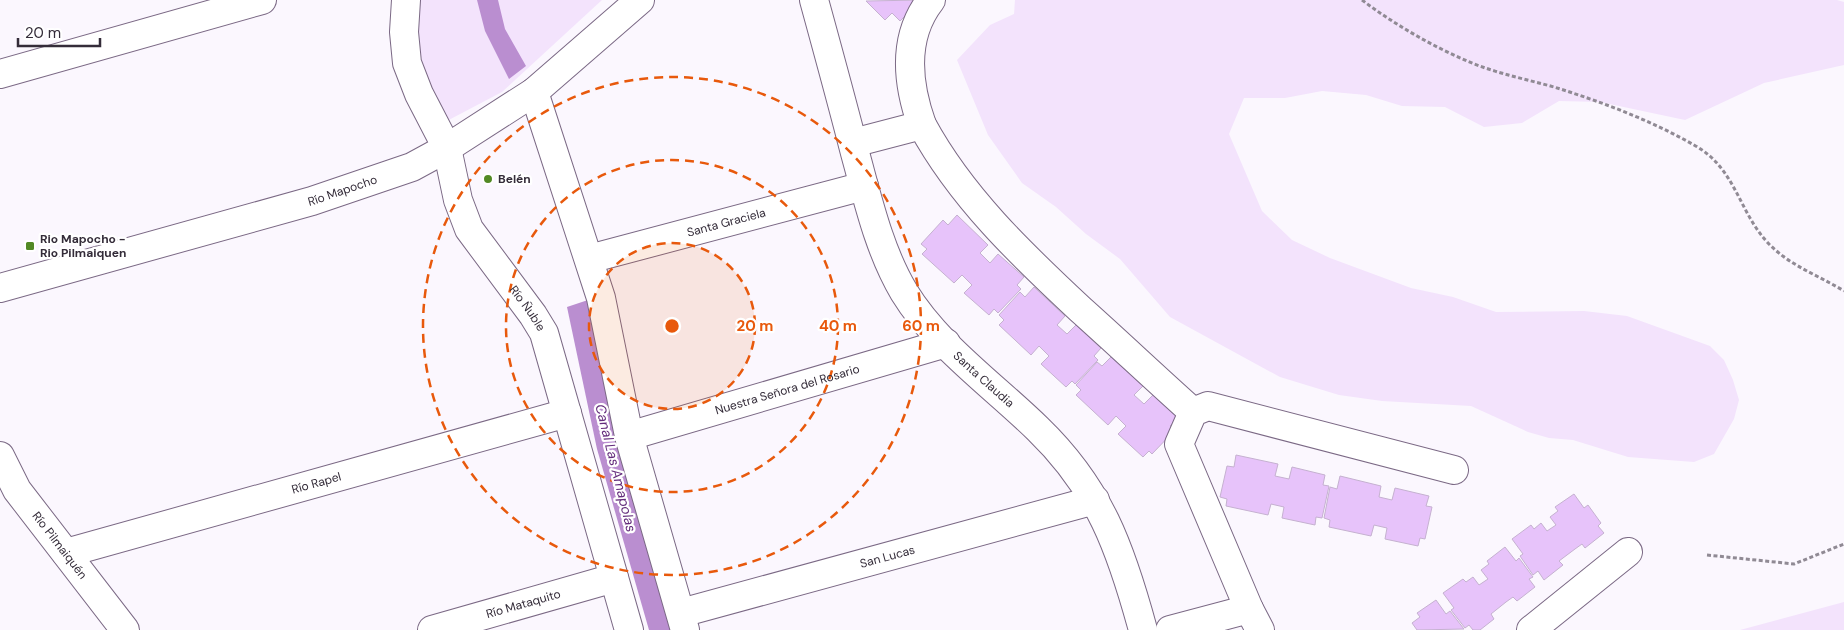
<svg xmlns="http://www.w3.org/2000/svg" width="1844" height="630" viewBox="0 0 1844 630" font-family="'DM Sans',sans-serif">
<rect width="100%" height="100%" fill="#fbf7fe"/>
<g fill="#f3e3fc">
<polygon points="402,0 602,0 502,92 443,123"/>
<polygon points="1015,0 1837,0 1844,2 1844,65 1764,83 1685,120 1600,102 1559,101 1522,123 1484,127 1445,107 1402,106 1366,95 1322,91 1285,98 1244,98 1229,134 1262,211 1292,240 1330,258 1411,288 1453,297 1496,312 1584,311 1627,316 1710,346 1724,360 1733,380 1739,400 1734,419 1714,454 1694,462 1628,457 1573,440 1549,438 1528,432 1471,406 1382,401 1339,395 1280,377 1170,317 1120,259 1086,234 1056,207 1022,183 988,135 957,60 990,25 1014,14"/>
<polygon points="1844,602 1844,630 1740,630"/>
</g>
<g fill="#ba8ed0">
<polygon points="477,0 498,0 505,29 526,66 509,79 485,31"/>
<polygon points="591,299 671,630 649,630 597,449 567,307"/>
</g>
<g fill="#e7c3fa" stroke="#c5b1d0">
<polygon points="921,0 900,21 892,13 885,20 866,1"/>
<polygon points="957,215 988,245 980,253 990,263 998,254 1024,277 1017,285 1021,289 998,313 994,309 989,315 964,293 972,285 962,275 954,283 922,254 927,249 921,244 943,220 948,225"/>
<polygon points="1034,287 1065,316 1057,325 1067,334 1076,325 1101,348 1094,356 1098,360 1075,384 1072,381 1066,387 1041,364 1049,356 1039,346 1031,355 999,325 1004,320 999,315 1020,292 1025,297"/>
<polygon points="1111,357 1143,386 1134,395 1144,404 1153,395 1178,418 1170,426 1175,430 1152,454 1149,451 1143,457 1118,434 1126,426 1116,416 1108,425 1076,395 1081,390 1076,385 1097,362 1102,366"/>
<polygon points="1236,455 1278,464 1275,476 1289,479 1292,467 1325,475 1323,485 1329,486 1322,518 1316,517 1315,525 1282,518 1284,507 1271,504 1268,515 1226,506 1227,499 1220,497 1227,466 1234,467"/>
<polygon points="1340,476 1381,486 1379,497 1392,500 1395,488 1429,496 1426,506 1432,507 1425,539 1420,538 1418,546 1385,539 1387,528 1374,525 1371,536 1329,527 1330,520 1324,518 1330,487 1337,489"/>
<polygon points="1574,494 1584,508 1588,505 1601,523 1598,526 1604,533 1585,548 1582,544 1575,549 1559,561 1563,565 1544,580 1538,571 1533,575 1520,556 1523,554 1512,539 1531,525 1534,529 1541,523 1547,531 1556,525 1550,517 1558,511 1555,507"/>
<polygon points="1505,547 1516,561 1519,558 1533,577 1529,579 1535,587 1517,601 1513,597 1506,602 1491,614 1494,619 1480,630 1473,630 1469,625 1465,628 1451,610 1454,608 1443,593 1463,579 1466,582 1473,577 1479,585 1488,579 1481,570 1489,564 1487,561"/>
<polygon points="1436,600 1446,614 1450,611 1464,629 1417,630 1412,623 1420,617 1417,613"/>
</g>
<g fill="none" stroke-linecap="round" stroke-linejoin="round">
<defs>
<g id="minor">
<path id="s1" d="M406,0L404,32L407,63L419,94L447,148L458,200L469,229L533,315L544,333L629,630"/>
<path id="s2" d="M814,0C828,51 842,102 855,153C868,200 879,250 904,292C937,346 993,385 1038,429C1100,489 1121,549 1143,630"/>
<polyline points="0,74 262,0"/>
<polyline points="534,92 601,298 629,436 685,630"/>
<path d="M922,125C907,83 902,37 931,0"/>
<path d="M853,143L922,125C961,197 1021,254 1080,309C1118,343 1155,378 1193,412"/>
<path id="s3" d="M589,259L864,186"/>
<path id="s4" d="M0,288L312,201L412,167L447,148L534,92L640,0"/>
<path id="s5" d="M629,436L946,343"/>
<path id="s6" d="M0,456L17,490L125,630"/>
<path id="s7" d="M66,553L567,413"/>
<polyline points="1249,609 1179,444 1193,412 1208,406 1454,470"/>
<path id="s8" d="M681,613L1095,500"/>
<path id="s9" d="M432,630L614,578"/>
<polyline points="1170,630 1249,609 1260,630"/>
<polyline points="1531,630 1628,552"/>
</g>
</defs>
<use href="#minor" stroke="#7b6985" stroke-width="30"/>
<g stroke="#908a94" stroke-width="3" stroke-dasharray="4 2.5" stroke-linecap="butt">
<path d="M1362,0C1394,24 1430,45 1467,61C1495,73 1525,79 1554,87C1602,102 1650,120 1694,145C1736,168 1738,211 1768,243C1790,266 1818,275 1844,291"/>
<polyline points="1707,555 1794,564 1844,544"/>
</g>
<use href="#minor" stroke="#fff" stroke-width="28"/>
</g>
<circle cx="672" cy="326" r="83" fill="#e8590c" fill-opacity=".12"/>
<g fill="none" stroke="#e8590c" stroke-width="2.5" stroke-dasharray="9 6">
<circle cx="672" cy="326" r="83"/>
<circle cx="672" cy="326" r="166"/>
<circle cx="672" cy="326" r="249"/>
</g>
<g fill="#528924" stroke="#fff" stroke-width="2">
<circle cx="488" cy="179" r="5"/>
<rect x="25" y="241" width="10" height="10" rx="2.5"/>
</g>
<g text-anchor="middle" stroke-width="4.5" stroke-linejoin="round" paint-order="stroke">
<g font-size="12" font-weight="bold" fill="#342c39" stroke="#fff" text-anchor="start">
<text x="498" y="183">Belén</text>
<text x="40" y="243">Rio Mapocho -<tspan x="40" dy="14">Rio Pilmaiquen</tspan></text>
</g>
<g font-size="12" fill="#342c39" stroke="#fff">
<text dy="4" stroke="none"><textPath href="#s4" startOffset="356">Río Mapocho</textPath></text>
<text dy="4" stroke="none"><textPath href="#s3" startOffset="142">Santa Graciela</textPath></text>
<text dy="4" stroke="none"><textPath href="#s1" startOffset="340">Río Ñuble</textPath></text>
<text dy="4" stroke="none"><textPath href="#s2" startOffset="425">Santa Claudia</textPath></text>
<text dy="4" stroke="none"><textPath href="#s5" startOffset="165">Nuestra Señora del Rosario</textPath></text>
<text dy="4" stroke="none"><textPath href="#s7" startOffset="260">Río Rapel</textPath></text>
<text dy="4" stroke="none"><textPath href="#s6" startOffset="108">Río Pilmaiquén</textPath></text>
<text dy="4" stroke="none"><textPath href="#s8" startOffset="214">San Lucas</textPath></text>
<text dy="4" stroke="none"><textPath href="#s9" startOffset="95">Río Mataquito</textPath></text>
</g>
<g font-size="14" font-style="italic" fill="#642d7c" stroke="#fff">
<text transform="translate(616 468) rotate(76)" y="5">Canal Las Amapolas</text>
</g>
</g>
<circle cx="672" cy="326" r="8" fill="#e8590c" stroke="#fff" stroke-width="2.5"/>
<g font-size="15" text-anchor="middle" font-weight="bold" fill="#e8590c" stroke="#fff" stroke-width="4.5" stroke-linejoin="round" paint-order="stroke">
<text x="755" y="331">20 m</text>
<text x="838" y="331">40 m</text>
<text x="921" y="331">60 m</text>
</g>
<path d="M18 38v8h82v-8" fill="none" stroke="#342c39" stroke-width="2.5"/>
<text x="25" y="38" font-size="15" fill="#342c39" stroke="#ffffff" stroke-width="4" paint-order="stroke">20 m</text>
</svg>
